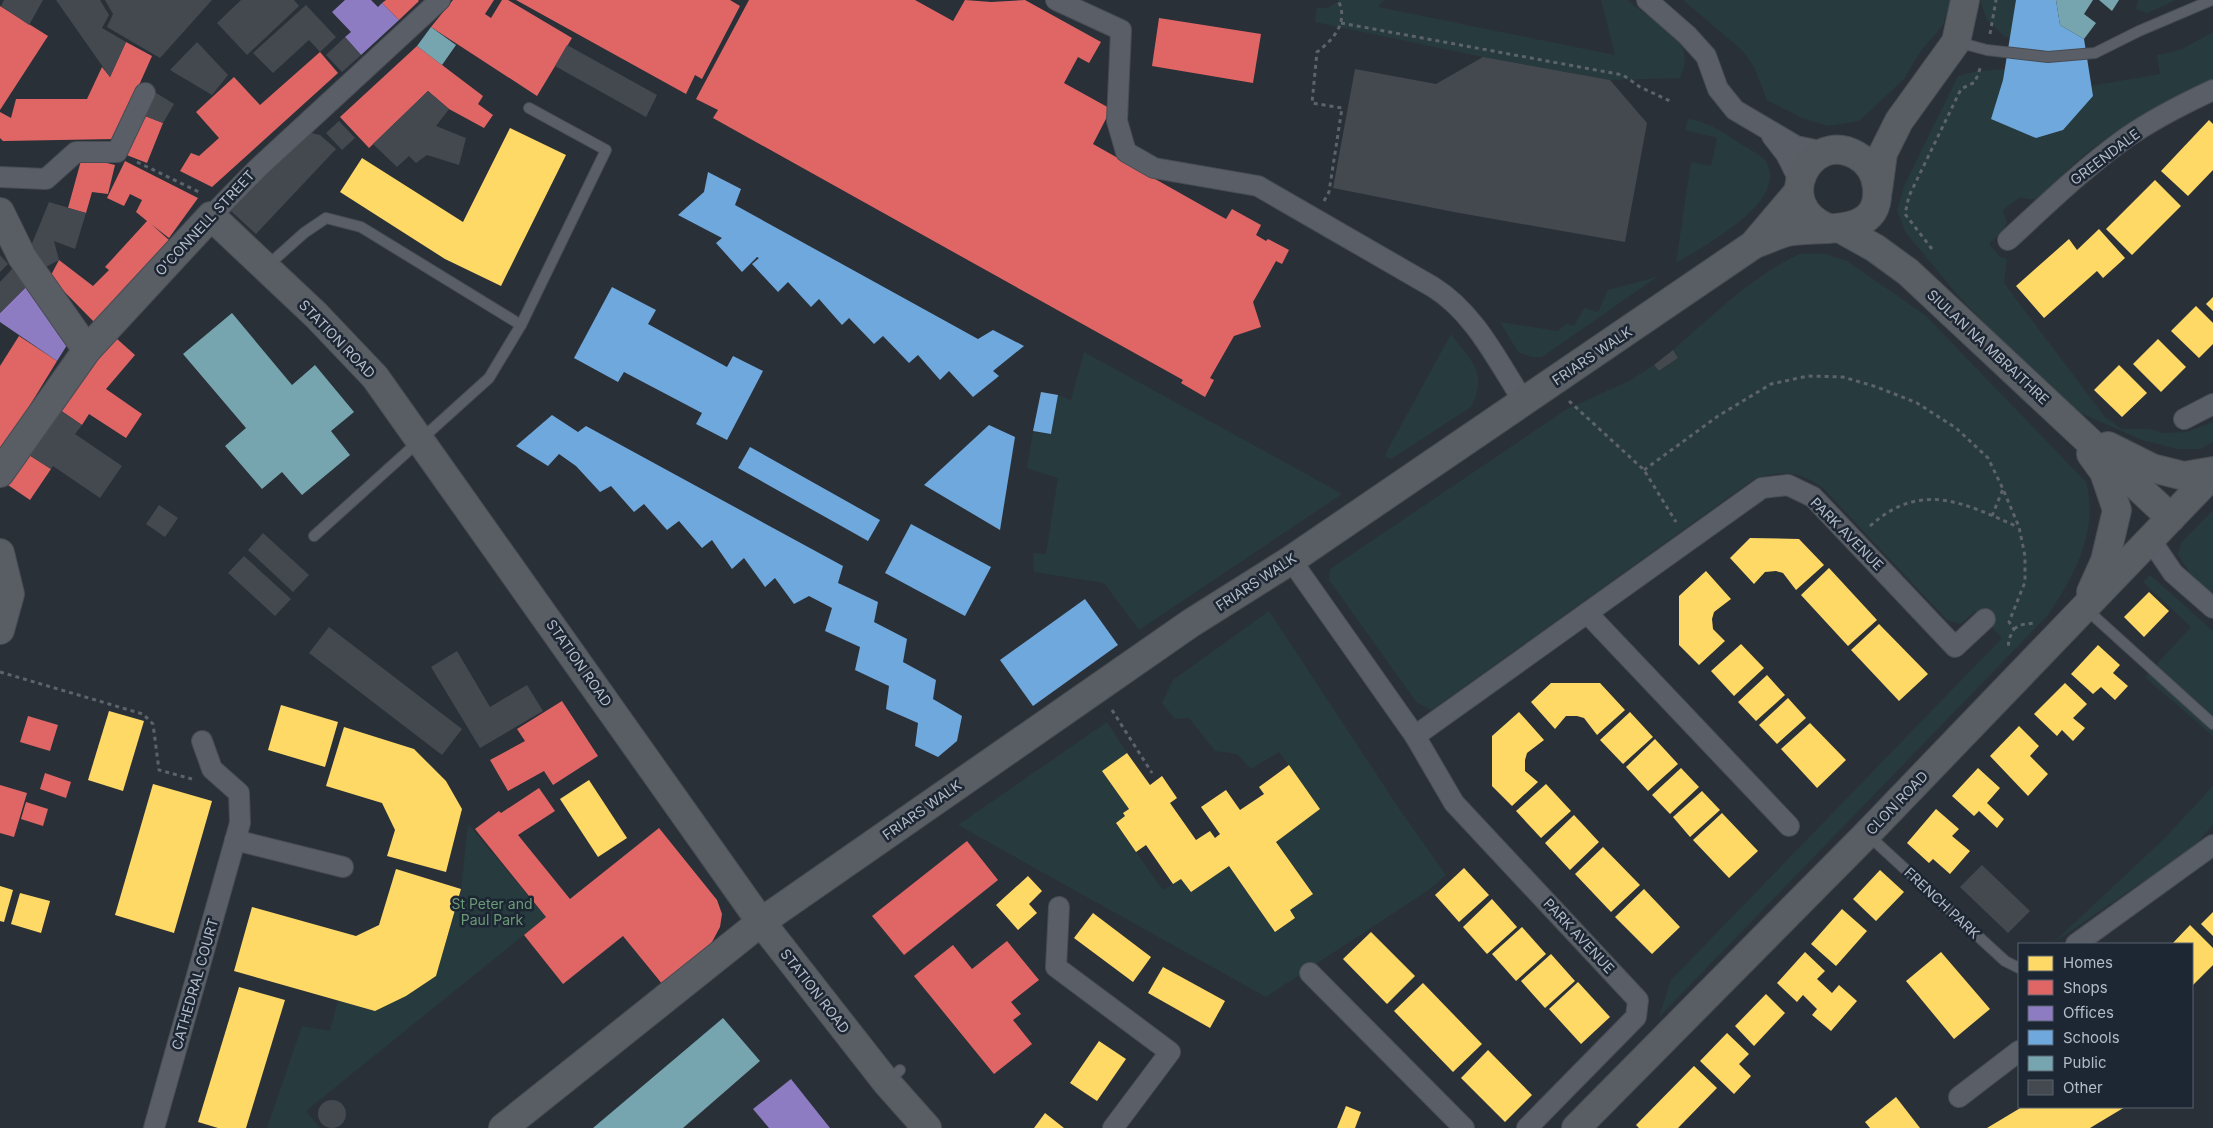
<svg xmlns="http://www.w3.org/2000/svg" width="2213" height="1128" viewBox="0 0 2213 1128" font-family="Inter,sans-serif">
<rect width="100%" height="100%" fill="#2a3038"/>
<g fill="#273a3e">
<polygon points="1339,0 1384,0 1378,7 1615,55 1601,0 1627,0 1676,36 1684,51 1685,64 1680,78 1610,80 1483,57 1315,22 1317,8 1328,8"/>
<polygon points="1683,0 1950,0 1943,25 1920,52 1904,79 1859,121 1828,126 1802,118 1767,100 1754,67 1743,51"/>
<polygon points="1980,0 2056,0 2025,43 2004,36 1987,20"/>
<polygon points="2138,0 2176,0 2147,13 2136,9"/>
<path d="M2213,32V79C2161,105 2100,135 2060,178C2045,194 2043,204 2020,197L2003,210L2007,223L2001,233L1989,244L2000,257L2007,259L2004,283L2105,417L2122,429H2149L2164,433L2186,432L2213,422V442L2201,449H2178L2142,440L2069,408L1961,299L1906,233L1897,211L1904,186L1958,76L1977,71L2028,68L2061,91L2160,74L2157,55L2180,50Z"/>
<path d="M1688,119C1709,121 1728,136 1746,147C1752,151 1761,155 1765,160C1793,200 1702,247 1676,263L1691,162L1711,166L1717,138L1685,130Z"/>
<path d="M1800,254H1825L1847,261L1925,315L2086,482C2099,532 2075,574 2048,615L1659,1017L1671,980L2002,638L1976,611L1960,624L1947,620L1822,487C1798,471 1782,470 1754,479L1432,710L1417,703L1329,580L1330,569L1567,409L1629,381L1654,365L1659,372L1678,358L1673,350C1714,315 1750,277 1800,254Z"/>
<polygon points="1657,277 1542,357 1532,357 1518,352 1500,322 1558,331 1566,324 1574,326 1584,308 1598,312 1608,290"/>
<path d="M1451,334C1471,361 1489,373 1471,407L1391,459L1386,457V453Z"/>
<polygon points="1084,352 1310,476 1342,494 1139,630 1104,583 1034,572 1033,553 1046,554 1058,478 1027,468 1033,432 1051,434 1058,395 1071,400"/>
<polygon points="2213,510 2213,604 2205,598 2178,554 2182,542"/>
<polygon points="2150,575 2213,631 2213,736 2145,677 2191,627 2143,582"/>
<polygon points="1269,611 1400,810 1446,875 1430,889 1266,997 958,825 1107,722 1127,753 1102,771 1129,809 1125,816 1116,824 1163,890 1181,879 1191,892 1229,866 1275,932 1295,918 1290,910 1313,894 1276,842 1320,809 1279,752 1251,769 1237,754 1215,751 1189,718 1175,719 1162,703 1173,680"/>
<polygon points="2213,786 2213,824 2196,845 2052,944 2165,838"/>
<polygon points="468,824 546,917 306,1111 320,1128 267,1128 302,1026 330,1031 338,1000 375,1011 436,976 461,889"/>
</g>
<g fill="#ffd966">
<polygon points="2209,120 2213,124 2213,170 2188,196 2161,171"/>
<polygon points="510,128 566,155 501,286 445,259 340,192 362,158 463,222"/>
<polygon points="2155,180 2181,206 2132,255 2106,229"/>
<polygon points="2099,229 2125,258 2103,278 2097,271 2044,318 2016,286 2069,239 2077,250"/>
<polygon points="2213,297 2213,311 2206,304"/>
<polygon points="2196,306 2213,323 2213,344 2199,358 2171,331"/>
<polygon points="2158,339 2186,367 2161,392 2133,364"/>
<polygon points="2119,365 2147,393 2122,417 2094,390"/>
<polygon points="1750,538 1799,539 1824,565 1796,590 1783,573 1776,571 1765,572 1754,584 1730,558"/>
<polygon points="1829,568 1877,620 1848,646 1801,595"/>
<polygon points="1706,571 1731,599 1714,612 1712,619 1713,629 1725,641 1699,665 1679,645 1679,596"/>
<polygon points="2149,592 2169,611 2144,637 2124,617"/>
<polygon points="1879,624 1928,674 1899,701 1851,650"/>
<polygon points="1741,644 1764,668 1734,696 1711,671"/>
<polygon points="2098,645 2120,665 2113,673 2128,686 2115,700 2101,687 2093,694 2071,674"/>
<polygon points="1767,675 1785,695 1756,721 1738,702"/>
<polygon points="1551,683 1600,683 1625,710 1597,735 1584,718 1577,716 1566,716 1555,729 1531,702"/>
<polygon points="2065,683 2087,704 2073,718 2085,728 2073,741 2062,730 2057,736 2034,714"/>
<polygon points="1788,698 1806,718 1777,744 1759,725"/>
<polygon points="281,705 338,722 325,767 268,750"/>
<polygon points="109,711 144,721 123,791 88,780"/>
<polygon points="1519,712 1544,740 1527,753 1525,760 1525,771 1538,782 1512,806 1492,786 1492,736"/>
<polygon points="1630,712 1653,737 1623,764 1600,740"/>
<polygon points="1810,723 1846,760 1817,788 1781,749"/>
<polygon points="2019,726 2039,746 2030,756 2048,774 2028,796 1990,756"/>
<polygon points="344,727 414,749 446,781 462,809 446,872 387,856 395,830 382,803 326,786"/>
<polygon points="1655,739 1678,764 1648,791 1626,767"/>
<polygon points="1127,753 1150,785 1162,776 1177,798 1170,803 1196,840 1210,831 1215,838 1220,834 1201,807 1226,790 1240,810 1264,794 1259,787 1289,765 1320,809 1276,842 1313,894 1290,910 1295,918 1275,932 1229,866 1191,892 1181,879 1173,884 1146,845 1136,852 1116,823 1125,816 1123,813 1129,809 1102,771"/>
<polygon points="1681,768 1699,787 1670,814 1652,795"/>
<polygon points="1978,768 2000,788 1987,803 2004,819 1997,828 1979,811 1974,816 1952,796"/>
<polygon points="589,780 627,838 598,857 560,799"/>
<polygon points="153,784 212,801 174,933 115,915"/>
<polygon points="1546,784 1571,811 1541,838 1516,811"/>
<polygon points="1702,791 1720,810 1690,837 1673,817"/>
<polygon points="1936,809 1959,829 1952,836 1970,851 1950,874 1933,859 1929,863 1907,843"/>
<polygon points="1722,813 1758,851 1729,878 1693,840"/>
<polygon points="1574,815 1599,842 1570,870 1545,843"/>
<polygon points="1603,847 1640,885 1611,912 1575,874"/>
<polygon points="1464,868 1489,895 1459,922 1435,895"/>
<polygon points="396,869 461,889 436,976 406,996 375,1011 234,971 252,907 356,936 379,925"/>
<polygon points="1880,870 1904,892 1876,921 1853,899"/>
<polygon points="1028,876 1042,891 1029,904 1037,913 1018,930 996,905"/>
<polygon points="0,886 13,890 4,922 0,921"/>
<polygon points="1644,889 1680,927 1652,954 1615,917"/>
<polygon points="20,893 50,901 41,933 11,924"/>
<polygon points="1492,899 1517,927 1487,954 1463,927"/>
<polygon points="1842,909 1867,931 1836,966 1811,944"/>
<polygon points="2213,912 2213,936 2201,924"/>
<polygon points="1093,913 1151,957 1133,982 1074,938"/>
<polygon points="2190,925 2213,948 2213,965 2193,985 2192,944 2172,944"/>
<polygon points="1522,927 1546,954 1516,981 1492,954"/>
<polygon points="1371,932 1415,976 1387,1004 1343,959"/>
<polygon points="1805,952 1825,971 1817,979 1832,993 1839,985 1857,1001 1831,1031 1812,1015 1817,1009 1803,995 1797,1002 1777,983"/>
<polygon points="1941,952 1990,1009 1954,1039 1906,981"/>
<polygon points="1551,954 1575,981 1545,1008 1521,981"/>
<polygon points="1163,967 1225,1001 1210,1028 1148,993"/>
<polygon points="1578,982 1610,1017 1581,1044 1549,1009"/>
<polygon points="1423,983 1482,1044 1453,1072 1394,1011"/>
<polygon points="239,987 285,1000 246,1128 218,1128 198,1122"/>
<polygon points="1766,994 1785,1013 1754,1046 1735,1026"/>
<polygon points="1727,1033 1749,1054 1739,1064 1751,1076 1734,1094 1700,1061"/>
<polygon points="1099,1041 1126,1059 1097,1101 1070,1083"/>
<polygon points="1488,1050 1532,1095 1505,1122 1461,1078"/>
<polygon points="1694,1066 1717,1088 1678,1128 1639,1128 1636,1125"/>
<polygon points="1896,1097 1920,1128 1870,1128 1865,1122"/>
<polygon points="1346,1106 1361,1112 1355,1128 1337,1128"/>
<polygon points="2022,1107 2125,1107 2090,1128 1987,1128"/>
<polygon points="1045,1113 1064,1128 1034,1128"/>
</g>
<g fill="#e06666">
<polygon points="386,0 418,0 419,1 399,20 382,3"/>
<polygon points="453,0 494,0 485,14 491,18 502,0 508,0 572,38 537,96 431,27"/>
<polygon points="516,0 730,0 740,6 702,79 695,75 686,94"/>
<polygon points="749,0 915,0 953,21 965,0 991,2 1025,0 1101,42 1089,63 1078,57 1064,83 1111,109 1093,144 1226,219 1232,209 1261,225 1256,235 1266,241 1268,239 1289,250 1282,264 1276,261 1253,302 1261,327 1234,336 1210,378 1214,380 1205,397 1181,383 1183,380 713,118 718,110 696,99"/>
<polygon points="0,6 48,36 0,110"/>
<polygon points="1159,18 1261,34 1253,83 1152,66"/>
<polygon points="126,42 152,56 115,139 3,141 0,138 0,112 11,118 16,99 87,99 102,67 110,77"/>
<polygon points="417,46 483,96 478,104 493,115 484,128 449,109 428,91 369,148 340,117"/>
<polygon points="320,52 338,73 212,187 180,171 191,153 199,156 219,138 196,112 234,77 260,105"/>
<polygon points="140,114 163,123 147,163 124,154"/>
<polygon points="82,157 115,165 108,194 92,192 86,213 68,208"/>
<polygon points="125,161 198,198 169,238 151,224 169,240 94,322 50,277 59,260 93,286 109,270 105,267 147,221 136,212 142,200 130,194 124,206 107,198"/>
<polygon points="19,336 57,361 0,454 0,366"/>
<polygon points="116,338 135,355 106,389 142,414 126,438 89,414 82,425 60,410 88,369"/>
<polygon points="29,455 51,469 30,500 8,485"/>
<polygon points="562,701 598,756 553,785 544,771 508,791 490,760 525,741 517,729"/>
<polygon points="28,716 58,725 50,751 20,742"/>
<polygon points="45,773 71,782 66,798 40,789"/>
<polygon points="0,785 27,793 14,837 0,833"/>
<polygon points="539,788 555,811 518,835 570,899 659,828 717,900 722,914 720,927 712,942 700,955 663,985 623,936 563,984 524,935 546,917 475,829 499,811 501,813"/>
<polygon points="26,802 48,809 43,826 21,819"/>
<polygon points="967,841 998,880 904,955 872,916"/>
<polygon points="1007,941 1039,980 1011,1002 1021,1014 1013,1020 1032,1044 994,1074 914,976 953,945 972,969"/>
</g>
<g fill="#8e7cc3">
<polygon points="345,0 371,0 378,7 382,3 399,20 361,55 345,37 351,32 332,12"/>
<polygon points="29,284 69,342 57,361 0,322 0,313"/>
<polygon points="791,1079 830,1128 769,1128 753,1109"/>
</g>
<g fill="#6fa8dc">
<polygon points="2016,0 2056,0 2060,25 2084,39 2093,96 2063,130 2036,138 1991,119 2003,80"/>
<polygon points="708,172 741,189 735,205 978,339 993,330 1024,346 993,371 999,376 973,397 949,371 940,380 918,355 909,363 883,336 874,344 849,318 842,325 819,299 811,307 788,282 778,292 752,264 759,258 757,257 742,272 716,243 722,238 678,215 704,192"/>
<polygon points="612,287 656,310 648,324 727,367 733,356 763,371 727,440 696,424 702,413 624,372 618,382 574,358"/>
<polygon points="1041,392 1058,395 1051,434 1033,431"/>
<polygon points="552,415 578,432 586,426 843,566 838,583 878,602 874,622 907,639 903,662 936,680 933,699 962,716 957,741 938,757 915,746 918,723 886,709 889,686 855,670 860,647 825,631 832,608 809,596 794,604 775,578 765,587 744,558 732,569 712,540 702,548 679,521 667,530 644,504 634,512 611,486 600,492 576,466 559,454 548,466 516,446"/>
<polygon points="989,425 1015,437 1000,530 924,485"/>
<polygon points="750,447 880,520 868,541 738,468"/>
<polygon points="911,524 991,567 965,616 885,573"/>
<polygon points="1085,599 1118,645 1033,706 1000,660"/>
</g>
<g fill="#76a5af">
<polygon points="2056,0 2093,0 2084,14 2096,23 2084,39 2060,25"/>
<polygon points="2099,0 2119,0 2112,11"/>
<polygon points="431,27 456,45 442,65 417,46"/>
<polygon points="232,313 292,385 315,365 354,412 331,431 350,455 302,495 282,472 262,489 225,446 246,428 183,354"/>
<polygon points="723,1018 760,1061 683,1128 593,1128"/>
</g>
<g fill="#444950">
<polygon points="4,0 43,0 29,25 1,6"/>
<polygon points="56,0 100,0 109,15 102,28 126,42 110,77"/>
<polygon points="105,0 212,0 160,58 107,27 113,14"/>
<polygon points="241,0 294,0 299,6 247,55 217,23"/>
<polygon points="306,5 336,37 320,52 309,40 273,73 253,53"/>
<polygon points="345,37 361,55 342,72 326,55"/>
<polygon points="197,42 228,75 212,95 170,70"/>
<polygon points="567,45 657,95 646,117 555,66"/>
<polygon points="1483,57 1610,80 1647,123 1625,242 1454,212 1333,188 1355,69 1436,84"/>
<polygon points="153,91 174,104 163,123 140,114"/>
<polygon points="428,91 449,109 436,126 466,138 459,165 427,155 416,163 409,156 397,167 373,144"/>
<polygon points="339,121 355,138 342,150 326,133"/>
<polygon points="307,132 320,135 336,149 256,234 231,211"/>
<polygon points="49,202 86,213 75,249 54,241 59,260 44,268 31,246"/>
<polygon points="0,255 8,264 0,272"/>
<polygon points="13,268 29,284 0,313 0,282"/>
<polygon points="1673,350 1678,358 1659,371 1654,365"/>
<polygon points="60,410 82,425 75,434 122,466 100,498 53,466 51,469 29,455"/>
<polygon points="159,505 178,518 165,537 146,524"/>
<polygon points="263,533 309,575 293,592 248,550"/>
<polygon points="244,556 291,599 275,616 228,573"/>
<polygon points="329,627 462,729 442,755 309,653"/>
<polygon points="457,651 490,707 527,685 543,711 480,748 431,667"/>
<polygon points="1982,865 2030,911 2008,933 1960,887"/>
<circle cx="332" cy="1114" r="14"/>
</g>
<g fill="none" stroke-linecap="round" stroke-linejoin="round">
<defs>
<g id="lane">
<polyline points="1957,42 1987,50 2048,57 2095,53 2139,31 2212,0"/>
<polyline points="266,267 304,233 326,218 361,227 521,325"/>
<polyline points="314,536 489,378 521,325 606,150 529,108"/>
<polyline points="2086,609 2213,724"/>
<polyline points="1868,835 2005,961 2019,968"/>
<polyline points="888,1082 900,1070"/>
</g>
<g id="street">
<path d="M1056,0L1121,30L1117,121L1126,152L1154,168L1258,186L1433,287C1475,313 1498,362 1524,402"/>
<polyline points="1647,0 1687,35 1706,56 1718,89 1735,110 1796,146 1825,152"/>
<polyline points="1772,136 1786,154 1799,180"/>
<polyline points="0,177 46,179 76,152 117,152 145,93"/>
<polyline points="211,216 258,168 440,0"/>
<path d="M2008,240C2046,205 2084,168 2126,138C2153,119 2183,104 2213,90"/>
<polyline points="2184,419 2213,404"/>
<polyline points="2150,539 2173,573 2213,608"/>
<polyline points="1291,560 1415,736 1454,803 1638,1000 1636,1017 1527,1128"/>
<polyline points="1587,613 1789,826"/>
<polyline points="1415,736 1762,488 1788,485 1813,497 1955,647 1985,619"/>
<polyline points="235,840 343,867"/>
<polyline points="1059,907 1056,967 1170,1052 1113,1128"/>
<polyline points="2076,944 2213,845"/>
<polyline points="1310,973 1464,1128"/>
<polyline points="1959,1097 2019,1051"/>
<polyline points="154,1128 240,823 239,793 212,769 202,741"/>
</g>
<g id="secondary">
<polyline points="1878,190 1883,153 1899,121 1956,42 1965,0"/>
<polyline points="0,212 22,257 87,350"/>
<polyline points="1841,229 1875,248 1908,272 2171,518"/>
<path d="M1755,244C1766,240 1776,235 1787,232C1817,225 1881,240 1877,188C1876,174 1869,162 1856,155C1810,129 1770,205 1828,228"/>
<polyline points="2108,446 2152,468 2184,476 2213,471"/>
<polyline points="2091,454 2104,472 2117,510 2105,561 2091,592"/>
<polyline points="0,473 87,350 211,216 316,315 375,377 761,922 887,1083 927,1128"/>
<polyline points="0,553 10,594 0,630"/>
<polyline points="503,1128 761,922 1191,623 1291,560 1753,245 1798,192"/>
<polyline points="1576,1128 1867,834 2213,474"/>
</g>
</defs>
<use href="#lane" stroke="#484c53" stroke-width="12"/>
<use href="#street" stroke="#484c53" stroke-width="22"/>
<use href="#secondary" stroke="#484c53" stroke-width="30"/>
<g stroke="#5d636a" stroke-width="3" stroke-dasharray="4 4" stroke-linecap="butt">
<polyline points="1341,23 1623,75 1640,87 1670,101"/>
<polyline points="1990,34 1996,0"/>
<polyline points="137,162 201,193"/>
<path d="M1324,201L1329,192L1342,108L1312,103L1317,52C1334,39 1349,22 1338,0"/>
<polyline points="1932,249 1905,214 1909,196 1961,89 1975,82 1981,66"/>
<polyline points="1569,401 1644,470 1676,522"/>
<polyline points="1644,470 1718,416 1771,384 1808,376 1843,377 1877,387 1917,403 1956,428 1988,458 2003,489 2019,527 2025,556 2025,582 2009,622 2014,629 2009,639 2008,649"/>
<polyline points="1992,516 2003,489"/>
<path d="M1870,526C1921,480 1964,503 2018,527"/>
<polyline points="2014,629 2020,625 2034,623"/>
<polyline points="0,672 143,714 153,724 159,770 192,779"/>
<polyline points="1112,710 1152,773"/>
</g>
<use href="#lane" stroke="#5a5e66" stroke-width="10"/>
<use href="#street" stroke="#5a5e66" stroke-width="20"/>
<use href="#secondary" stroke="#595d64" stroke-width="28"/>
</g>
<g text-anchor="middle" stroke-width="5" stroke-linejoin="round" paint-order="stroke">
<g font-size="14" fill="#b4bcc9" stroke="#1d2633">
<text transform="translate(2105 157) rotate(-37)" y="5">GREENDALE</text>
<text transform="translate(205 223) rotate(-47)" y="5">O'CONNELL STREET</text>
<text transform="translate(337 339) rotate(46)" y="5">STATION ROAD</text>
<text transform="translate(1988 347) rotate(43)" y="5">SIULAN NA MBRAITHRE</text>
<text transform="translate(1592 356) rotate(-34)" y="5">FRIARS WALK</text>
<text transform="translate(1847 534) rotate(45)" y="5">PARK AVENUE</text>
<text transform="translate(1256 582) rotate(-33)" y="5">FRIARS WALK</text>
<text transform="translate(579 663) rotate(55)" y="5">STATION ROAD</text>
<text transform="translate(1897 803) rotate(-46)" y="5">CLON ROAD</text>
<text transform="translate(922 810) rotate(-35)" y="5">FRIARS WALK</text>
<text transform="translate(1942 903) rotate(43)" y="5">FRENCH PARK</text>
<text transform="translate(1579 936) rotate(47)" y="5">PARK AVENUE</text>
<text transform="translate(195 984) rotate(-74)" y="5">CATHEDRAL COURT</text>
<text transform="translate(815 991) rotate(52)" y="5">STATION ROAD</text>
</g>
<g font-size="14" fill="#6b9a76" stroke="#1d2633">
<text x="492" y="909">St Peter and<tspan x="492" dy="16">Paul Park</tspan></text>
</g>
</g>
<rect x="2018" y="943" width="175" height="165" fill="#1d2633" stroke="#59626f"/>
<rect x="2028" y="956" width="25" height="15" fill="#ffd966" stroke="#59626f"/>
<text x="2063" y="968" font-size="15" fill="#b4bcc9">Homes</text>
<rect x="2028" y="980" width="25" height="15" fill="#e06666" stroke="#59626f"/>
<text x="2063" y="993" font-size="15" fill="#b4bcc9">Shops</text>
<rect x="2028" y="1006" width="25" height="15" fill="#8e7cc3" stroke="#59626f"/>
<text x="2063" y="1018" font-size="15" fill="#b4bcc9">Offices</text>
<rect x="2028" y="1030" width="25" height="15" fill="#6fa8dc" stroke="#59626f"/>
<text x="2063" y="1043" font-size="15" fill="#b4bcc9">Schools</text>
<rect x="2028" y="1056" width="25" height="15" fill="#76a5af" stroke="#59626f"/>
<text x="2063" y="1068" font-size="15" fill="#b4bcc9">Public</text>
<rect x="2028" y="1080" width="25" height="15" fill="#444950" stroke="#59626f"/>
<text x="2063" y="1093" font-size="15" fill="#b4bcc9">Other</text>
</svg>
